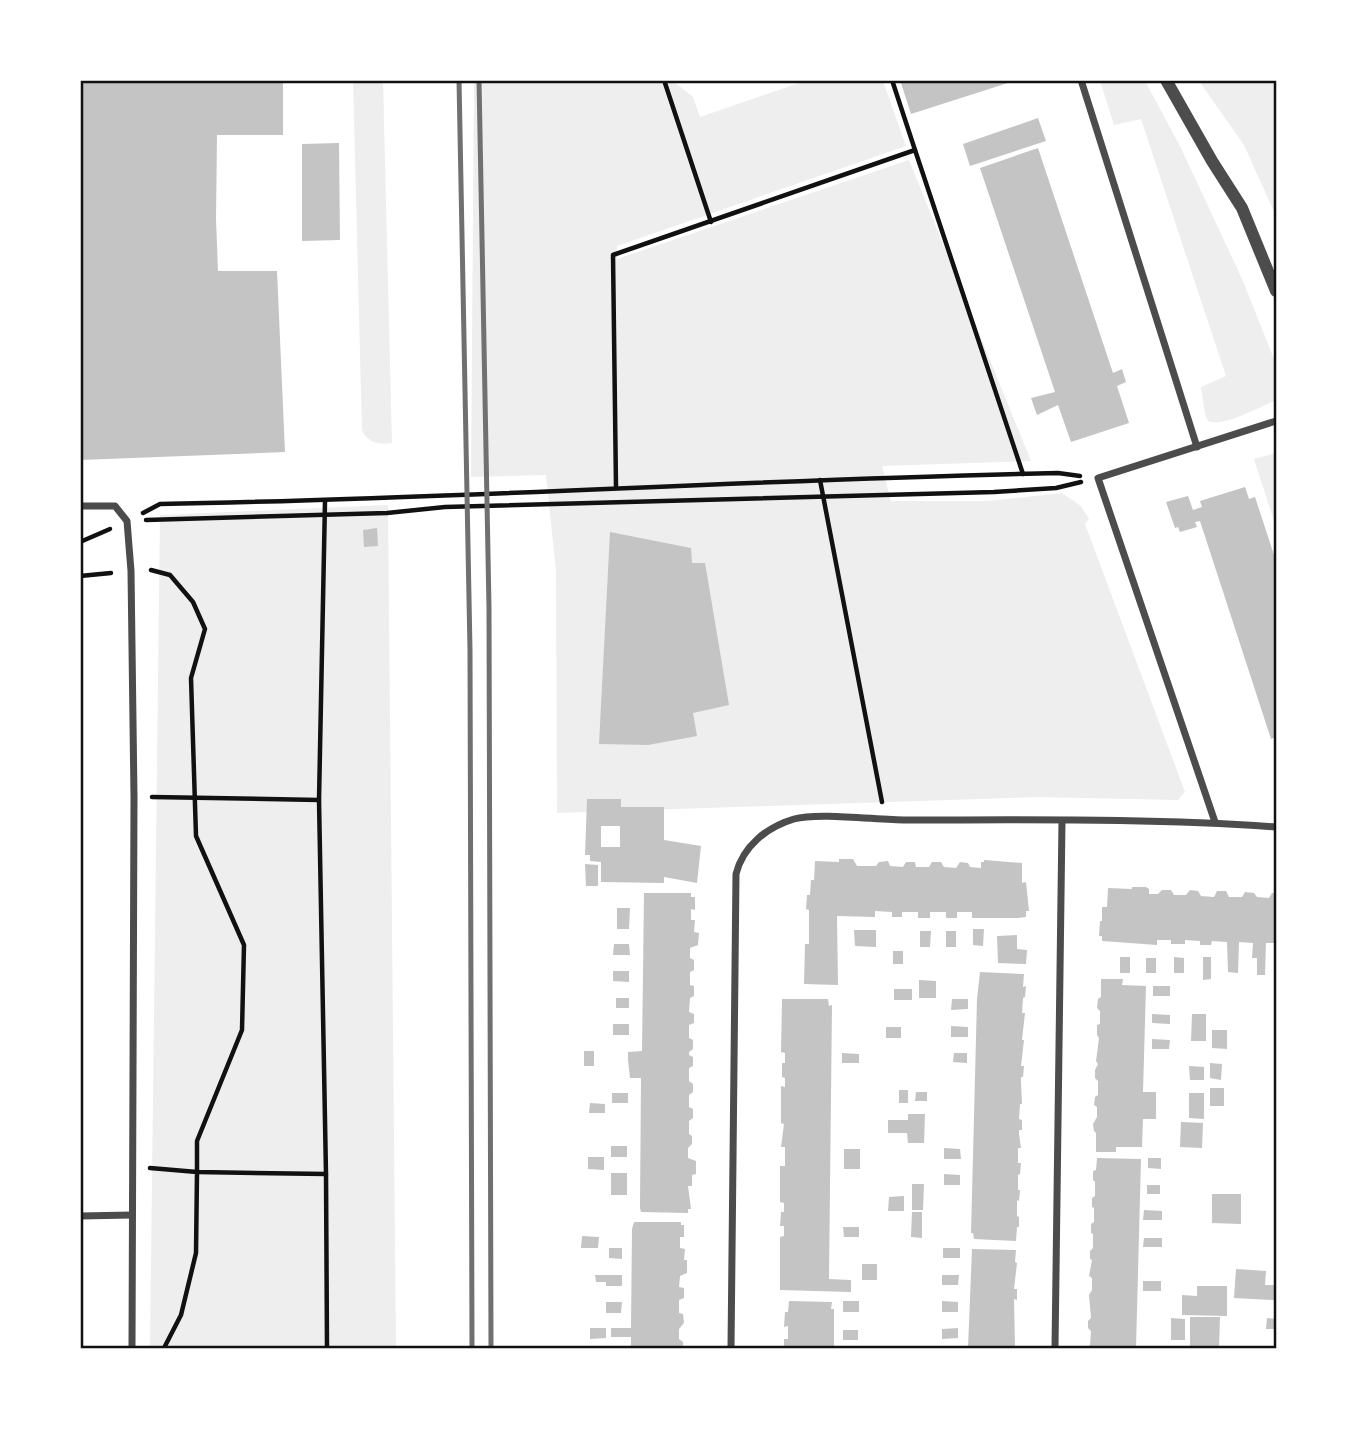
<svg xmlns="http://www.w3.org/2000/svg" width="1357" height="1429" viewBox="0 0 1357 1429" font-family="Signika,sans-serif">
<rect width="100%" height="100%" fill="#fff"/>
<g fill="#eee">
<path d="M353,81H383L392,443C380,445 367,443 362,430Z"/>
<polygon points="474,81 673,81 693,97 700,117 805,81 883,81 906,146 617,246 617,259 909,160 1031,461 882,466 891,501 988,501 1062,493 1081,506 1089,519 1085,524 1185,792 1178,800 1037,797 557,813 556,571 546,475 471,477"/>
<path d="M1100,81H1145L1181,148L1243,281L1276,364V400C1261,406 1223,428 1208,421L1205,414L1201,387L1226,376L1141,119L1114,125Z"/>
<polygon points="1199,81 1276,81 1276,216 1244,145"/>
<polygon points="1276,453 1276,527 1254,459"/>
<polygon points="388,505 396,1348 150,1348 160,515"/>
</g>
<g fill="#c4c4c4" fill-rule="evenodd">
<polygon points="80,80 283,80 283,135 217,135 216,219 218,271 277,271 285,452 80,460"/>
<polygon points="900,80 1014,80 1014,81 911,114"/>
<polygon points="1038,118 1046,141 970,166 963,144"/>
<polygon points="339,143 340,240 302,241 302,144"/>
<polygon points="1038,148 1113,373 1122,369 1126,382 1117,386 1129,423 1071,442 1058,405 1037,415 1031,398 1055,392 980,168"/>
<polygon points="1245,487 1249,499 1255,497 1276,561 1276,737 1271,739 1200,521 1195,522 1197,527 1180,532 1178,527 1175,528 1166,502 1188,496 1193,510 1202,507 1200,501"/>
<polygon points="377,528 378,546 364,547 363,530"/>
<polygon points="610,532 691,548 692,563 705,563 729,705 693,713 697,736 648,745 599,744"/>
<path d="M587,799H621V807H664V840L701,846L697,883L664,877V883L601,882V862L590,861V855H585ZM601,826H620V847H601Z"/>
<polygon points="839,859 853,859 857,866 876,866 879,862 888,861 890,866 903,867 906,862 915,862 916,867 929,867 932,862 941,862 944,867 956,868 960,862 968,863 970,867 981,868 981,862 984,862 984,860 1022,863 1022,883 1026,882 1029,911 1026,911 1026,917 1018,918 972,918 972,912 957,912 957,918 946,918 946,912 930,912 930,918 918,918 918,912 902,912 902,917 892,917 892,912 875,911 875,917 837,916 838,985 804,984 805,944 809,944 809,910 806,909 807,895 810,895 811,880 814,880 815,861 839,862"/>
<polygon points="585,864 598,865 598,886 586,886"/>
<polygon points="1132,887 1146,887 1149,889 1149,894 1158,894 1162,890 1171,890 1174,895 1186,895 1190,890 1198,891 1201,896 1214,897 1217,891 1226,891 1229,897 1242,897 1245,892 1254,893 1257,897 1269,898 1272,893 1276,893 1276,943 1266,943 1265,975 1257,975 1257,958 1252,958 1253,943 1239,942 1238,973 1228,972 1227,942 1212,941 1211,945 1200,945 1200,941 1185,940 1185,944 1171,944 1171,940 1157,940 1157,945 1102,941 1102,936 1099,936 1100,921 1102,921 1102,907 1107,907 1108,888 1132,889"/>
<polygon points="644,893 691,893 691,897 695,897 695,910 691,909 691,920 695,920 694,932 699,933 698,945 690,948 690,958 694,960 694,970 690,972 690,985 694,986 694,996 690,998 689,1012 694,1014 694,1023 689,1025 689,1038 693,1040 693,1049 689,1052 689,1055 693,1057 693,1066 689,1068 689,1081 693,1084 693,1092 689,1095 689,1107 693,1109 693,1118 689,1121 689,1134 692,1136 692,1144 688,1148 688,1158 696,1161 696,1174 692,1175 692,1186 688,1186 691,1209 688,1209 688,1213 641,1212 640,1208 641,1078 630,1078 628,1060 628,1052 642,1051"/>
<polygon points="617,908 630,908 629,929 617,929"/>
<polygon points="973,929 984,929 983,946 973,945"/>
<polygon points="854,930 876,930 876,947 855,946"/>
<polygon points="920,931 931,931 930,947 920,947"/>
<rect x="946" y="931" width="10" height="16"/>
<polygon points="1017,935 1017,949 1027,950 1026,964 998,963 997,936"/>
<polygon points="614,944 629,944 630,955 613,955"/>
<rect x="893" y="951" width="10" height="13"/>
<rect x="1120" y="957" width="10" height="16"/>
<polygon points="1174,957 1184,958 1184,973 1174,973"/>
<polygon points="1203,957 1211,957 1211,979 1203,980"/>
<rect x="1146" y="958" width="10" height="15"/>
<polygon points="613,971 629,971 629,982 613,981"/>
<polygon points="980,972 1024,974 1023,987 1026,986 1025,997 1023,998 1022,1013 1025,1013 1022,1040 1024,1040 1021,1066 1024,1066 1023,1077 1021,1077 1021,1081 1022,1104 1020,1104 1019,1119 1022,1120 1022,1130 1019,1130 1019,1134 1021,1148 1018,1148 1018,1163 1021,1163 1020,1174 1018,1175 1018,1190 1020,1190 1019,1201 1017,1200 1017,1216 1019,1217 1019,1227 1017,1227 1016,1241 974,1239 973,1233 971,1233 977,999"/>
<polygon points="1101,979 1123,979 1122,985 1146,986 1143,1092 1156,1092 1156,1119 1143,1119 1142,1147 1116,1147 1116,1152 1096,1152 1096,1133 1094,1131 1093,1124 1097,1117 1097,1107 1094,1105 1095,1097 1098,1095 1098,1081 1095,1078 1095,1070 1098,1064 1096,1061 1099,1038 1097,1035 1097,1025 1100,1024 1100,1011 1097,1008 1098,999 1101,997"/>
<polygon points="919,980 936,981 936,998 919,998"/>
<rect x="1153" y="986" width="17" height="10"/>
<rect x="894" y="989" width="18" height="11"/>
<rect x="616" y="998" width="13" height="10"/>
<polygon points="782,999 828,999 829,1006 832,1005 829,1279 851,1280 851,1292 780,1290 780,1237 784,1236 784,1226 780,1226 781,1212 784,1212 784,1203 780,1202 780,1166 785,1166 785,1147 781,1147 784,1124 781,1123 781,1086 785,1087 785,1078 782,1077 782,1063 785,1063 785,1053 781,1052"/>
<polygon points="952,999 968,999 968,1009 951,1010"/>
<polygon points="1152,1014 1170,1015 1170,1024 1152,1023"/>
<polygon points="1192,1014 1206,1014 1206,1041 1191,1041"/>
<rect x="613" y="1024" width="16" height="11"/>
<polygon points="951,1026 968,1027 968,1037 951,1037"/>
<rect x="886" y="1027" width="15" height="11"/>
<polygon points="1212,1030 1227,1030 1227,1049 1212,1048"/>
<polygon points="1152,1039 1170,1040 1169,1049 1152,1049"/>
<rect x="584" y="1051" width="10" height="15"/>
<polygon points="842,1053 859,1054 859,1063 842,1063"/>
<polygon points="954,1053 967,1053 967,1063 953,1062"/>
<polygon points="1210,1063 1222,1064 1221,1080 1210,1078"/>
<polygon points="1189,1066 1204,1067 1204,1080 1190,1080"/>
<rect x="1210" y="1088" width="14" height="18"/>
<rect x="899" y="1090" width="9" height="13"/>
<polygon points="916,1092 927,1092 927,1101 915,1101"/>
<rect x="612" y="1093" width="16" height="10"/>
<polygon points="1189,1093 1204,1093 1204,1119 1189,1118"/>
<polygon points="590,1103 605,1104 605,1113 589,1113"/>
<polygon points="908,1114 925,1114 924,1143 908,1143 907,1133 888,1133 888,1120 908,1120"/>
<polygon points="1181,1122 1203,1123 1202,1148 1180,1147"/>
<rect x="611" y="1146" width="16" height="11"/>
<polygon points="944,1148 960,1149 961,1159 944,1159"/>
<rect x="844" y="1149" width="16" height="20"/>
<polygon points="588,1157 604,1157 604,1170 588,1169"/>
<polygon points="1097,1158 1141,1159 1136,1348 1086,1348 1090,1345 1091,1331 1088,1328 1088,1321 1091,1318 1089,1295 1092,1290 1092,1278 1089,1276 1092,1260 1090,1259 1090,1251 1093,1248 1093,1234 1091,1233 1091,1224 1094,1222 1094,1208 1092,1207 1092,1198 1095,1196 1095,1182 1093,1180 1093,1171 1096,1170"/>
<polygon points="1148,1158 1161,1158 1161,1169 1148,1168"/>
<rect x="611" y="1173" width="16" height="22"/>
<polygon points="944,1174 960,1175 960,1185 944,1185"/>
<polygon points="912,1184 924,1184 923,1210 912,1210"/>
<rect x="1147" y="1185" width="13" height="9"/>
<polygon points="1212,1194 1241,1194 1241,1224 1212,1223"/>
<polygon points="904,1196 904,1211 888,1211 889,1197"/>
<polygon points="1144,1210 1162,1211 1162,1220 1143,1220"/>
<polygon points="912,1212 922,1212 922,1238 911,1237"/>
<polygon points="634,1222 681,1222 681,1225 684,1225 684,1237 680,1237 680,1248 685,1249 684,1260 687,1260 687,1273 680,1276 679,1287 684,1288 684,1298 679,1300 679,1313 683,1314 684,1323 679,1329 679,1339 683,1342 683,1348 631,1348 631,1337 611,1337 611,1328 631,1328 632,1229"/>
<polygon points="843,1227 859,1227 859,1237 844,1237"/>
<polygon points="582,1236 599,1237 598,1248 581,1248"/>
<polygon points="1144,1238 1162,1238 1162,1247 1143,1247"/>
<polygon points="609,1248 622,1248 622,1259 609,1258"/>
<rect x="943" y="1248" width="17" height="10"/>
<polygon points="972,1249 1016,1250 1015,1262 1017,1263 1014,1289 1017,1289 1017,1300 1014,1299 1015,1348 968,1348"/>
<rect x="862" y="1264" width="15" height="16"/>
<polygon points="1236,1269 1266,1271 1265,1285 1274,1285 1274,1300 1234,1298"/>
<polygon points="595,1275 622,1275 622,1286 606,1286 606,1282 596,1282"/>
<polygon points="942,1275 959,1275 958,1285 942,1285"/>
<rect x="1143" y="1281" width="18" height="10"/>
<polygon points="1197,1286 1227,1286 1227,1316 1182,1315 1182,1295 1197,1296"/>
<polygon points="789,1301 832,1302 831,1309 834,1309 834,1348 784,1348 784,1339 788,1339 788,1326 784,1327 785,1312 788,1312"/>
<rect x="843" y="1301" width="16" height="11"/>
<polygon points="942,1301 958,1302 958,1312 942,1312"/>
<polygon points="606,1302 622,1302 621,1313 606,1313"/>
<polygon points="1190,1317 1220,1317 1219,1348 1190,1348"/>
<polygon points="1171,1318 1185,1319 1185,1340 1171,1340"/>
<polygon points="1267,1318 1276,1319 1276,1329 1266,1329"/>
<polygon points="590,1328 606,1328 606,1338 590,1339"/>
<polygon points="958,1328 958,1338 942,1339 942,1329"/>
<rect x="843" y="1330" width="15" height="10"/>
</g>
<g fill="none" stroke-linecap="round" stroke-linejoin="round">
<g stroke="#111" stroke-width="4.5">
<polyline points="664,80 711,222"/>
<polyline points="892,80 915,150"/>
<polyline points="820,480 882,802"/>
<polyline points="616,487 613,255 915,150 1023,474"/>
<polyline points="325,501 319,800 326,1174 327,1348"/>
<path d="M143,513L160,504C460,499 758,479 1058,473L1080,476"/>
<polyline points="146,520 387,513 445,507 994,492 1056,488 1081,482"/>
<polyline points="80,542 110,529"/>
<polyline points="151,570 170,575 193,602 205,629 191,678 196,836 244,945 242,1030 197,1141 197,1172 326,1174"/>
<polyline points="80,576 111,573"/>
<polyline points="152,797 319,800"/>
<polyline points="150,1168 197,1172 196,1253 181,1315 164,1348"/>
</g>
<g stroke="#4c4c4c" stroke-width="7">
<polyline points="1081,80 1197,447"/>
<polyline points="80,506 115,506 127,521 131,571 134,797 132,1348"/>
<polyline points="1215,822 1098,478 1276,421"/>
<polyline points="80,1216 132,1215"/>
<path d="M731,1348L736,874C743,846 767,827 794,819C818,812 877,820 906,820C1029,820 1153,818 1276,827"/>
<polyline points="1055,1348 1062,821"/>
</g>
<polyline stroke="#4c4c4c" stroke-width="12" points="1166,80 1212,161 1242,208 1276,291"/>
<g stroke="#707070" stroke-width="5">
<polyline points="459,80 470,650 472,1348"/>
<polyline points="479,80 489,608 491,1348"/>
</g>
</g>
<rect width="1357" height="1429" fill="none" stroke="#ffffff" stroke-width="164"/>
<rect x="82" y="82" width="1193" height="1265" fill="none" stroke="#111" stroke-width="2.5"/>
</svg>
